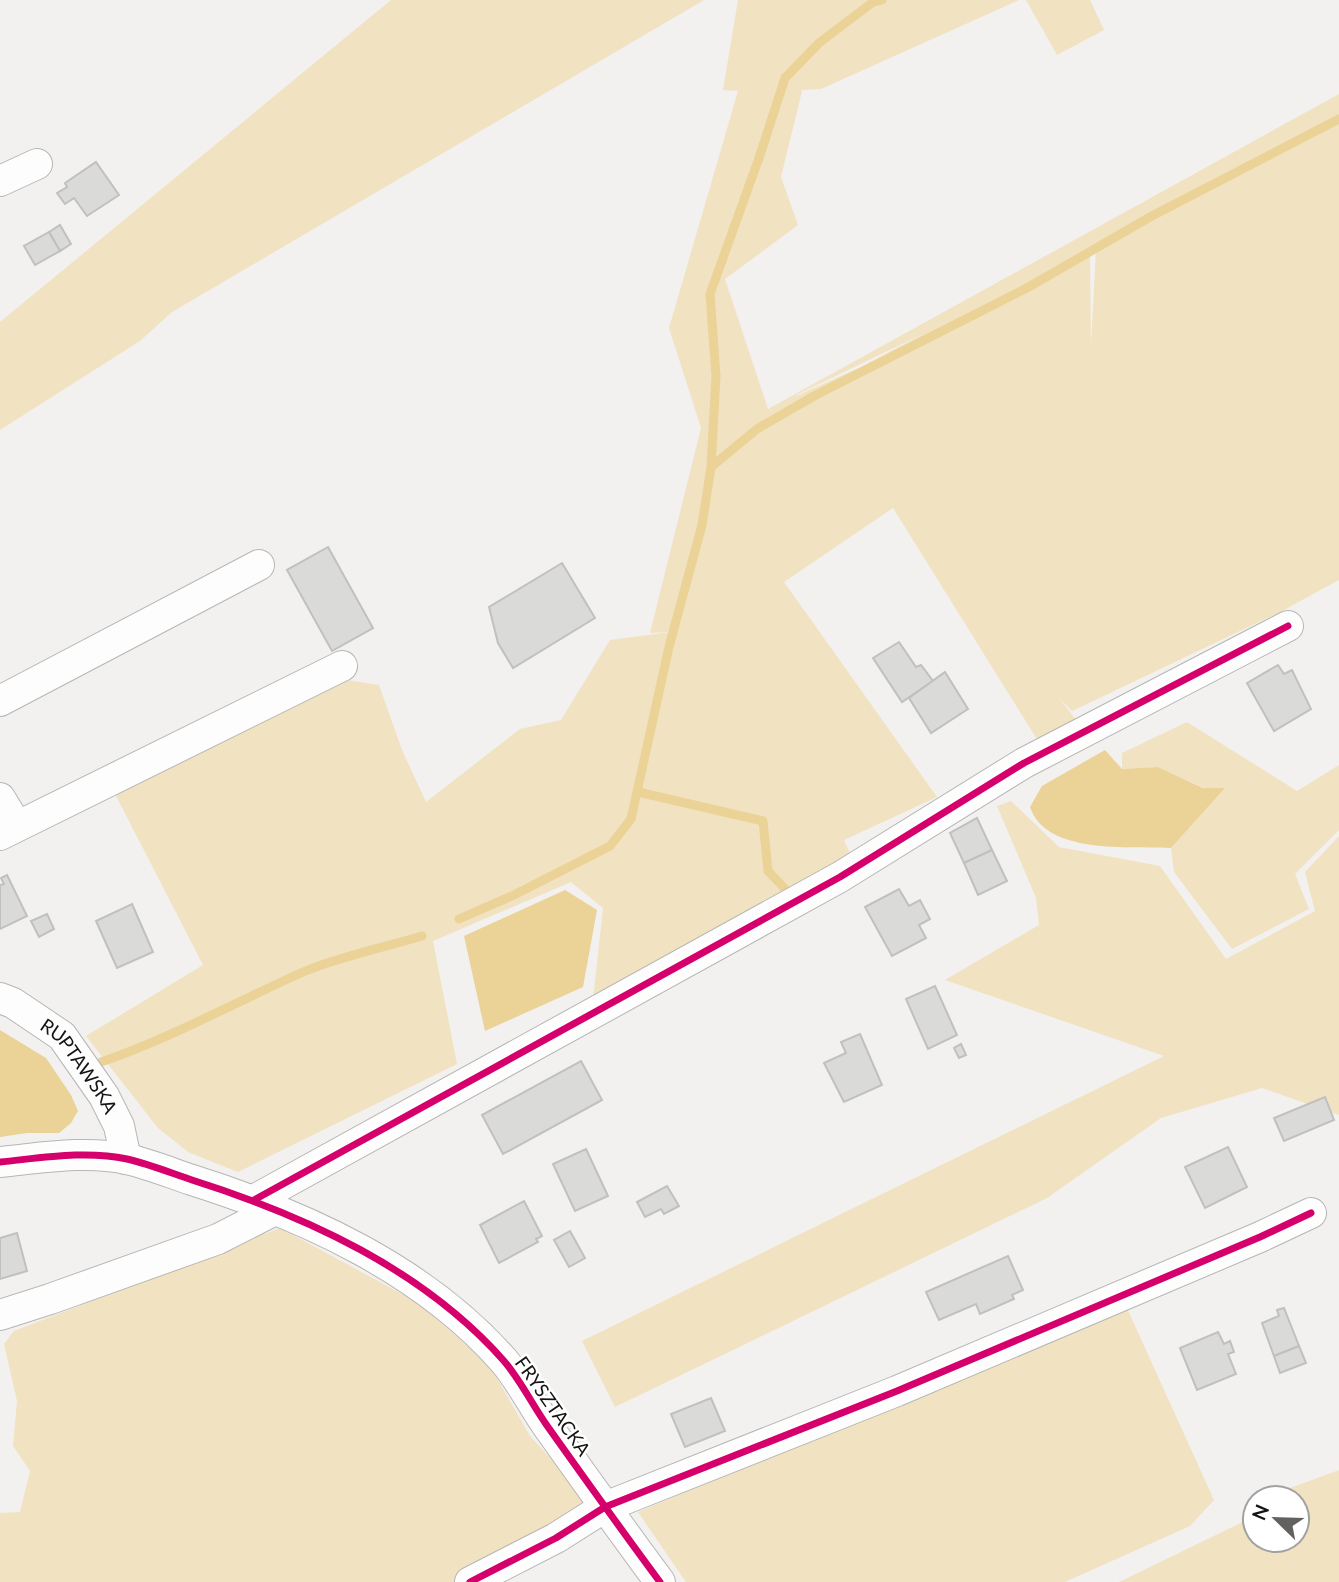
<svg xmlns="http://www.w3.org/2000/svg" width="1339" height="1582" viewBox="0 0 1339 1582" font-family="Lato,sans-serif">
<rect width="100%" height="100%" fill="#f2f1ef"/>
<g fill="#f1e2c1" fill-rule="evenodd">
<polygon points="391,0 704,0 172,312 140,341 0,430 0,322"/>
<path d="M738,0H1019L821,89L800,90L802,91L781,177L798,225L725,279L768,409L1339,94V580L1280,612L1072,711L1059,698L1076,720L1040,744L893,508L784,582L937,797L844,840L853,860L593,999L603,908L571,882L433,941L457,1064L238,1172L188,1152L158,1128L86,1036L203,965L114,792L347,680L379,685L402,750L426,802L520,729L561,720L610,640L671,632L650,633L701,428L669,328L738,91L723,90ZM1096,249L1091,346L1090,252ZM925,333L863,366L796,396V395Z"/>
<polygon points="1026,0 1090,0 1104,30 1057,55"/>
<polygon points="1187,722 1297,791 1339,765 1339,830 1295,874 1309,909 1232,949 1174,872 1171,848 1224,789 1204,788 1158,767 1122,769 1122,753"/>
<polygon points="1011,801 1059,847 1160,866 1226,959 1315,911 1305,872 1339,836 1339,1115 1262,1088 1161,1118 1047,1198 615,1407 582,1341 1164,1056 945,980 1039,925 1036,898 997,806"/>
<polygon points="280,1228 417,1302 490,1366 530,1436 592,1504 473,1582 0,1582 0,1513 20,1512 30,1471 13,1446 17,1401 4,1344 14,1331"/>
<polygon points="1126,1306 1214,1500 1190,1526 1065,1582 686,1582 638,1512"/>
<polygon points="1339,1470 1339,1582 1119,1582 1255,1516 1255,1540 1297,1540 1297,1498 1277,1498 1290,1488"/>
</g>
<g fill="#ebd297">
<path d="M1105,750L1122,769L1158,767L1203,788H1225L1171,848C1129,846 1046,855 1030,807L1042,786Z"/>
<polygon points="565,890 597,910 583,987 485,1031 464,936"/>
<polygon points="0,1030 46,1058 71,1095 78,1111 71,1123 59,1133 27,1133 0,1137"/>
</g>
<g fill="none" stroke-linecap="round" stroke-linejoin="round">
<g stroke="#ebd297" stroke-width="9">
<polyline points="711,467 757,429 814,396 1027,288 1150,217 1339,119"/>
<polyline points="638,792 763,821 768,871 789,893"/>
<polyline points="459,919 514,895 610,846 631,819 669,647 702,525 711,467 716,376 710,294 759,158 785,78 819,43 873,2 882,0"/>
<path d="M101,1062C171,1038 236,1002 303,972C338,957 385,947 422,936"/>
</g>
</g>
<g fill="#dadad8" stroke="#c0c0bf" stroke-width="2">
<polygon points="96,162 119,195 87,216 74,198 65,204 57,193 67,187 65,183"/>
<polygon points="60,225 71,244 60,251 49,232"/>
<polygon points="49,232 60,251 35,265 24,246"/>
<polygon points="328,547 373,628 332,651 287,570"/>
<polygon points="562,563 595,618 513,668 498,643 489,607"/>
<polygon points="899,642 916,667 921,665 933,681 902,702 873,658"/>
<polygon points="1278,665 1284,674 1292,670 1311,709 1274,731 1247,683"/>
<polygon points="945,672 968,709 931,733 909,698"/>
<polygon points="977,818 992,850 964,863 950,833"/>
<polygon points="992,850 1007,881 978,895 964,863"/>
<polygon points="7,875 27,916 0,929 0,885 4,884 1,878"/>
<polygon points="899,889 909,906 920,900 930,919 919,925 926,938 892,956 865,907"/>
<polygon points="132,904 153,952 117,968 96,921"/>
<polygon points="47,914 54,929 39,937 31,921"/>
<polygon points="935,986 957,1035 928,1049 906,999"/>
<polygon points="860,1034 882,1085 844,1102 824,1063 846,1053 841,1042"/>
<polygon points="961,1044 966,1055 959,1058 954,1048"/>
<polygon points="581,1061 602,1100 503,1154 482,1115"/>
<polygon points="1325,1097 1334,1120 1284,1141 1274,1118"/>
<polygon points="1228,1147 1247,1187 1205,1208 1185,1167"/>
<polygon points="586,1149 608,1196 575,1211 553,1164"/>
<polygon points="667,1186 679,1206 664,1214 661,1209 645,1217 637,1202"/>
<polygon points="524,1201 542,1236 536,1239 538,1242 499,1263 480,1225"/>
<polygon points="570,1231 585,1258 569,1267 554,1240"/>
<polygon points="17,1233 27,1271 0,1279 0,1238"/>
<polygon points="1008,1256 1023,1290 1012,1295 1014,1299 980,1314 976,1304 939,1320 926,1292"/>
<polygon points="1284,1308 1299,1346 1274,1356 1262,1323 1279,1316 1277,1310"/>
<polygon points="1218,1332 1224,1344 1230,1341 1234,1352 1228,1354 1236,1374 1197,1390 1180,1348"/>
<polygon points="1299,1346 1306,1363 1280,1373 1274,1356"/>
<polygon points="711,1398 725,1431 685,1447 671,1414"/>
</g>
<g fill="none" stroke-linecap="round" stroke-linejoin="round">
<defs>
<g id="minor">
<polyline points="0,181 37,164"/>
<polyline points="0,701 259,565"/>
<polyline points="0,798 17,826"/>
<polyline points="0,835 342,666"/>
<path id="s1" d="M0,998L13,1003L62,1036L104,1096L119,1126L126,1159"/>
<path d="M0,1162C41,1158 86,1150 127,1159C149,1164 171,1173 192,1180C306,1216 424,1270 504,1361C521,1381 533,1406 548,1427C585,1479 622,1531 660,1582"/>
<polyline points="254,1200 840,877 1024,763 1288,626"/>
<polyline points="0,1315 50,1299 218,1239 275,1210"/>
<polyline points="470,1582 556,1538 605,1507 897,1391 1260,1237 1311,1213"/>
</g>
</defs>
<use href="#minor" stroke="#b6b6b4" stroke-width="32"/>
<use href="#minor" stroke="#fdfdfd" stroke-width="30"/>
<defs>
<g id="cycleway">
<path d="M0,1162C41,1158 86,1150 127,1159C149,1164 171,1173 192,1180C306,1216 424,1270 504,1361C521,1381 533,1406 548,1427C585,1479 622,1531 660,1582"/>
<polyline points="254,1200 840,877 1024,763 1288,626"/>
<polyline points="470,1582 556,1538 605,1507 897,1391 1260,1237 1311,1213"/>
</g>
</defs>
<use href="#cycleway" stroke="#fff" stroke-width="11"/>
<use href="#cycleway" stroke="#d6006c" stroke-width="7"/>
</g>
<g text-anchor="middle" stroke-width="5" stroke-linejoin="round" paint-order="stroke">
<g font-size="19" fill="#141413" stroke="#fff">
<text dy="7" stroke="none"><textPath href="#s1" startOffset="107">RUPTAWSKA</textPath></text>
<text transform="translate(553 1406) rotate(55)" y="7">FRYSZTACKA</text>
</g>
</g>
<g transform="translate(1276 1519) rotate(293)"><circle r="33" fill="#ffffff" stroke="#a1a1a1" stroke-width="2"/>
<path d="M0-5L12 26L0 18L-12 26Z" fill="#626160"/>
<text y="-10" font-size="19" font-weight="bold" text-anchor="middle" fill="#141413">N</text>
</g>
</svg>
